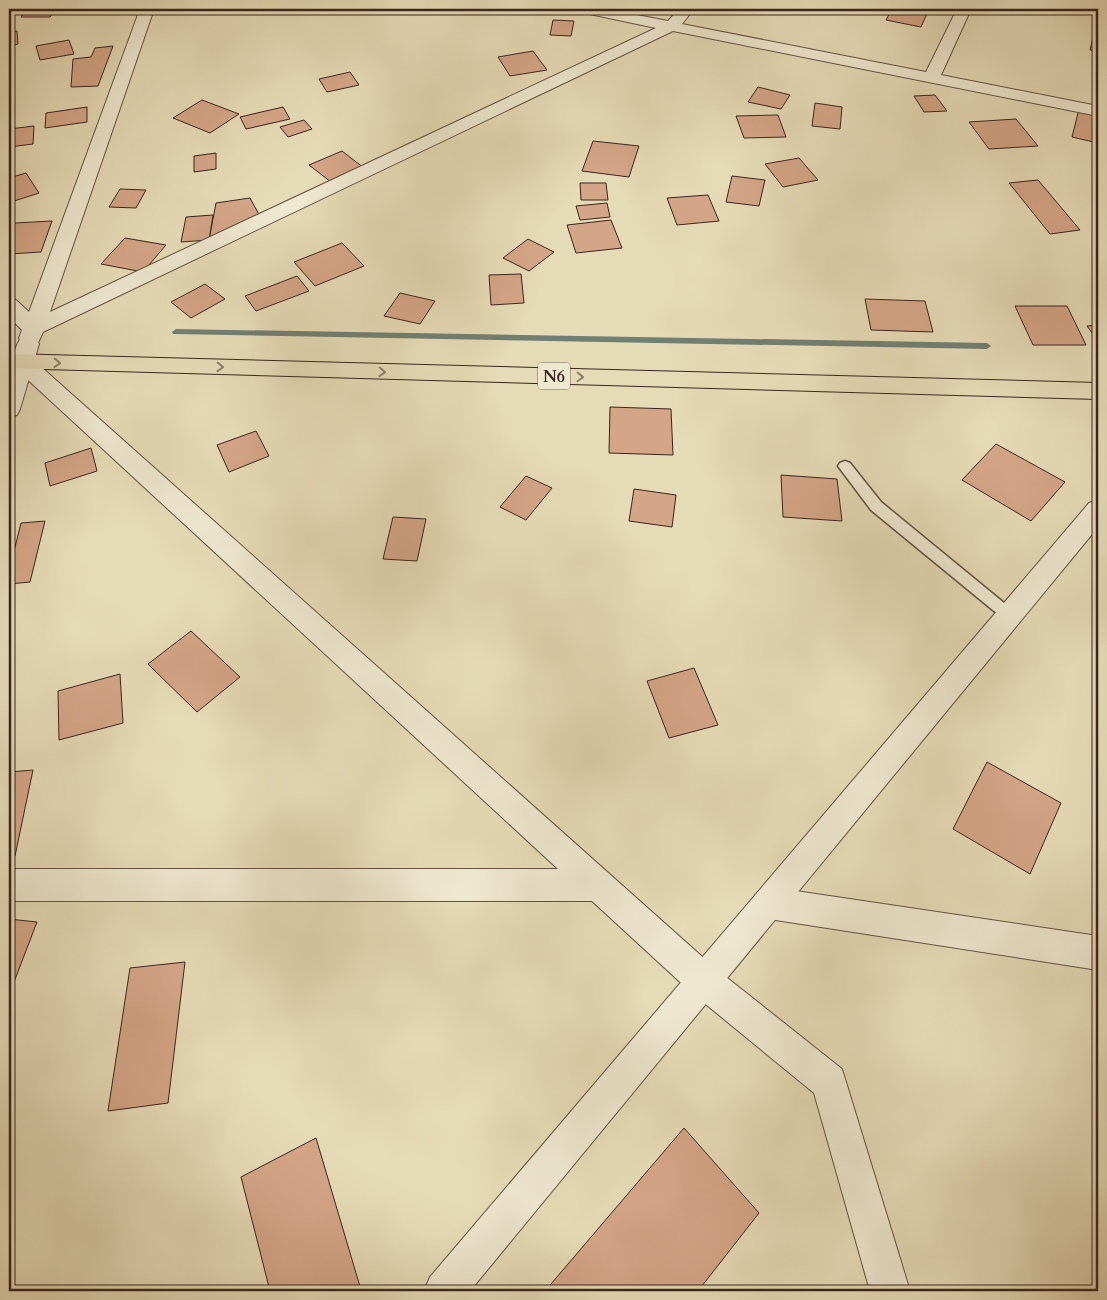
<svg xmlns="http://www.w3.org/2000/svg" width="1107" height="1300" viewBox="0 0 1107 1300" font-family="Cardo,serif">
<rect width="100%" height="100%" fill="#e6dbb7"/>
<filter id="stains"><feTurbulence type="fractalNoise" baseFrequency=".004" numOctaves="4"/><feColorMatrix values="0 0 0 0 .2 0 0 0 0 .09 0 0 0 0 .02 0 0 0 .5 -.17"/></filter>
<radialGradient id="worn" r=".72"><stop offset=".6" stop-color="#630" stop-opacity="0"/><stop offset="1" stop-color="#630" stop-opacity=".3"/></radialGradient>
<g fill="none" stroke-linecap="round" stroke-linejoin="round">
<polygon fill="#717f72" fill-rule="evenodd" points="176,329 987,343 991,346 987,349 173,334 172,332"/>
</g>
<g fill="#d4a587" stroke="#38251e">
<polygon points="27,9 56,9 50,17 21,17"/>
<polygon points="892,9 929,9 921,27 886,20"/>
<polygon points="553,20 574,21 571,36 550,35"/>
<polygon points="1095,28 1098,29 1098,51 1090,50"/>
<polygon points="17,31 18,44 9,46 9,32"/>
<polygon points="69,40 74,54 40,60 36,46"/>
<polygon points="113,46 98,86 71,87 73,59 91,57 95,48"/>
<polygon points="533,51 547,70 510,76 498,57"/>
<polygon points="350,72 359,85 327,92 319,79"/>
<polygon points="758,87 790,95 781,109 748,102"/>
<polygon points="935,95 947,111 924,112 914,96"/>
<polygon points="202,100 239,114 210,133 173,118"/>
<polygon points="815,103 842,107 840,129 812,126"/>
<polygon points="87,107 87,122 45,128 46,113"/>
<polygon points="283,107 290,119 246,129 240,117"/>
<polygon points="1079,109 1098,113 1098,143 1072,137"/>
<polygon points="778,115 786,137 744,138 736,116"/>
<polygon points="1016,119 1038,146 989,149 969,122"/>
<polygon points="304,120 312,129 288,137 280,127"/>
<polygon points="34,126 33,144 9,147 9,129"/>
<polygon points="593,141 639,146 629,177 582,171"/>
<polygon points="342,151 364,168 331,182 309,165"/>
<polygon points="216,153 216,169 194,172 194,156"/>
<polygon points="799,158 818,180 783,187 765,164"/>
<polygon points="26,173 39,193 11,202 9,198 9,178"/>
<polygon points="732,176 765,180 759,206 726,202"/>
<polygon points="1038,180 1080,230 1050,234 1009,183"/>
<polygon points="580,183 606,183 608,200 581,200"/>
<polygon points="120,189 146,190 136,208 109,207"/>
<polygon points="708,195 719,221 677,225 667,198"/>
<polygon points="250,198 262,220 209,240 216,203"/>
<polygon points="607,203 610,217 580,220 576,206"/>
<polygon points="213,215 209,240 181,242 186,217"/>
<polygon points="611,220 622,248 576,253 567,225"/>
<polygon points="52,221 41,252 9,254 9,239 15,223"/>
<polygon points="125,238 166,245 143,272 101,264"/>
<polygon points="528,239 554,252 529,271 503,258"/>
<polygon points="342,243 364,266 315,286 294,262"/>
<polygon points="521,274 524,303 491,305 489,275"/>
<polygon points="297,276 309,291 256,311 245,296"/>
<polygon points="205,284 225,299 191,318 171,302"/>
<polygon points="400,293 435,301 420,324 384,316"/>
<polygon points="865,299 925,301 933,332 871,330"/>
<polygon points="1015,306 1067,306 1086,345 1033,345"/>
<polygon points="1098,325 1098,341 1087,326"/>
<polygon points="610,407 671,409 673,455 609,453"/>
<polygon points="256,431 269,456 229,472 217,445"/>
<polygon points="996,444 1065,482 1031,521 962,480"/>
<polygon points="91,448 97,471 50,486 45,463"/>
<polygon points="781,475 837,479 842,521 783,517"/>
<polygon points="526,476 552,488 526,520 500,507"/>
<polygon points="634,489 676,495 672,527 629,521"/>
<polygon points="393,517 426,519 417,561 383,559"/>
<polygon points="45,521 30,582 9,584 9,571 21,523"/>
<polygon points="191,631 240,677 197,712 148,664"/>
<polygon points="694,668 718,725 669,738 647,681"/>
<polygon points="120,674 123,723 59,740 58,691"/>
<polygon points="987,762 1061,803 1030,874 953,829"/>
<polygon points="33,770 15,856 9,857 9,772"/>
<polygon points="9,919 37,922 9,995"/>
<polygon points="185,962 168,1103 108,1111 130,968"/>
<polygon points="684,1128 759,1213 698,1291 545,1291"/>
<polygon points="316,1138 361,1290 270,1291 241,1177"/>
</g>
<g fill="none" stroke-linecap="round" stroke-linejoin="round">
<defs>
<polygon id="service" points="845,461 850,463 881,502 1015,612 1017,616 1015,620 1010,622 1005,620 871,510 838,466 840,463"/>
<g id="minor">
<polygon points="140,9 154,9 50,312 656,28 585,13 580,12 578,9 606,9 668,21 679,9 694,9 682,24 926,72 957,9 971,9 941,75 1098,106 1098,116 673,31 43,332 38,343 30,345 22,343 19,338 22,330 9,317 9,298 16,300 29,312"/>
<polygon points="22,355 30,357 716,969 842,1069 910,1291 870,1291 814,1093 692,993 592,901 9,901 9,869 558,869 14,367 11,362 14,357"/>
<polygon points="769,887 1098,936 1098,970 769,919 758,914 753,903 758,892"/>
</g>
<g id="tertiary">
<path d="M28,337L36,339L39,344L20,409L17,415L9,417C7,392 7,362 20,339Z"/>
<polygon points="1098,500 1098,527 470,1291 424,1291 430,1277 1089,503"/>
</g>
<polygon id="trunk" points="9,354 1098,383 1098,399 9,368"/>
</defs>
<use href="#service" stroke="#645244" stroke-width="3"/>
<use href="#minor" stroke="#645244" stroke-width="2"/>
<use href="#tertiary" stroke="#645244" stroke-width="2"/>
<use href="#trunk" stroke="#38251e" stroke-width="2"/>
<use href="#service" fill="#efe8d0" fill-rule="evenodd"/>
<use href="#minor" fill="#efe8d0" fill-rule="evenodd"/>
<use href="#tertiary" fill="#efe8d0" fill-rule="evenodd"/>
<use href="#trunk" fill="#e6dbb7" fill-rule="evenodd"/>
</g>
<defs><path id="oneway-chevron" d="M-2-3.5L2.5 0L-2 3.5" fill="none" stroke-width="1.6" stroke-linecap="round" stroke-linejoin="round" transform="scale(1.25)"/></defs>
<g stroke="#8f806a">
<use href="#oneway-chevron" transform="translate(57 363) rotate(2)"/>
<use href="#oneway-chevron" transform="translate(220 367) rotate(2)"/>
<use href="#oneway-chevron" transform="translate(382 372) rotate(2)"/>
<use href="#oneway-chevron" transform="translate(580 377) rotate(2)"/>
</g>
<g text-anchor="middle" stroke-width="4.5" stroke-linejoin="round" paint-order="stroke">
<rect fill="#efe8d0" stroke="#6f6053" stroke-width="1" x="538" y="362.5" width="32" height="27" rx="4"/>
<g font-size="16" font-weight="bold" fill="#38251e">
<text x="554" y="382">N6</text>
</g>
</g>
<rect width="1107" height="1300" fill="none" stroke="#e6dbb7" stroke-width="30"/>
<rect x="10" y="10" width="1087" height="1280" fill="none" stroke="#38251e" stroke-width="2.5"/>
<rect x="15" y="15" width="1077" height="1270" fill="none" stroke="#38251e"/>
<rect width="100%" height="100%" filter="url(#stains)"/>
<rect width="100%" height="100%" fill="url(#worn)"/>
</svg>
